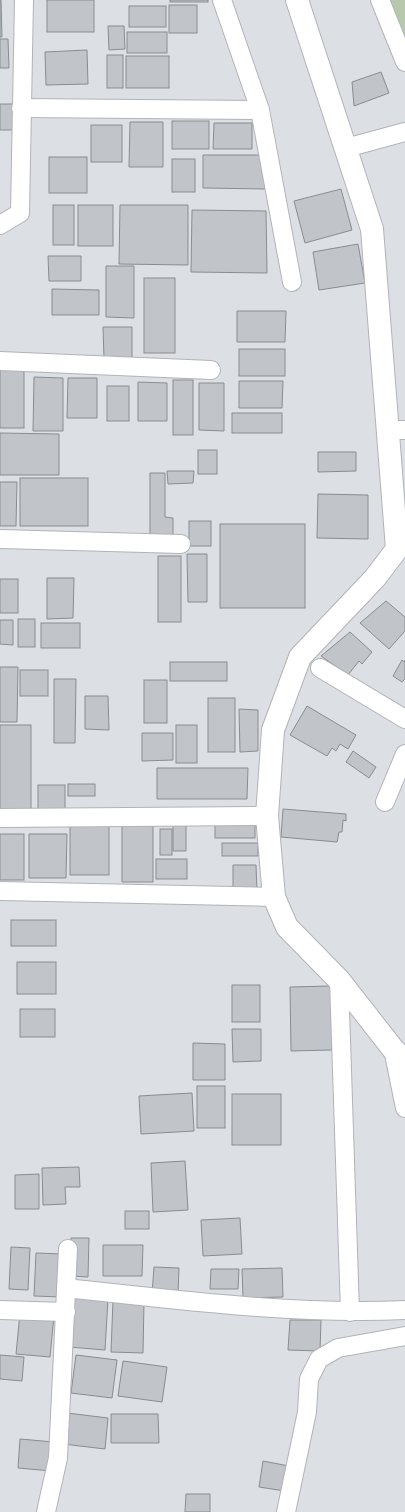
<svg xmlns="http://www.w3.org/2000/svg" width="405" height="1512" viewBox="0 0 405 1512" font-family="Manrope,sans-serif">
<rect width="100%" height="100%" fill="#dce0e5"/>
<polygon fill="#b7c8ad" points="384,0 405,0 405,48"/>
<g fill="#c1c4c9" stroke="#898d91">
<polygon points="0,0 1,0 2,37 0,37"/>
<rect x="47" y="0" width="47" height="32"/>
<rect x="170" y="0" width="38" height="2"/>
<rect x="169" y="5" width="28" height="28"/>
<rect x="129" y="6" width="37" height="21"/>
<polygon points="108,26 124,26 125,49 109,50"/>
<rect x="127" y="32" width="40" height="21"/>
<polygon points="0,39 8,39 9,68 0,68"/>
<polygon points="87,50 88,84 46,85 45,52"/>
<rect x="107" y="55" width="16" height="33"/>
<rect x="126" y="56" width="43" height="32"/>
<polygon points="381,72 389,93 354,106 352,82"/>
<rect x="0" y="104" width="16" height="26"/>
<rect x="172" y="121" width="37" height="28"/>
<polygon points="130,122 163,122 163,167 129,167"/>
<polygon points="214,123 252,123 252,149 213,149"/>
<rect x="91" y="125" width="31" height="37"/>
<polygon points="203,155 267,155 267,189 203,188"/>
<rect x="49" y="157" width="38" height="36"/>
<rect x="172" y="159" width="23" height="33"/>
<polygon points="341,189 352,230 305,243 294,201"/>
<rect x="53" y="205" width="21" height="40"/>
<rect x="78" y="205" width="35" height="41"/>
<polygon points="120,205 188,205 188,265 119,264"/>
<polygon points="192,210 266,211 267,273 191,272"/>
<polygon points="358,244 365,283 319,290 313,252"/>
<polygon points="48,256 81,256 81,281 49,281"/>
<polygon points="106,266 134,266 134,318 106,317"/>
<rect x="144" y="278" width="31" height="75"/>
<polygon points="52,289 99,290 99,315 52,315"/>
<polygon points="237,311 286,311 285,342 237,342"/>
<polygon points="103,327 132,327 132,358 104,358"/>
<rect x="239" y="349" width="46" height="27"/>
<rect x="0" y="365" width="24" height="63"/>
<polygon points="34,377 63,378 63,431 33,431"/>
<polygon points="68,378 97,378 97,418 67,418"/>
<rect x="173" y="380" width="20" height="55"/>
<polygon points="239,381 283,381 282,408 239,408"/>
<polygon points="138,382 167,383 167,421 138,421"/>
<polygon points="199,383 224,383 224,431 199,430"/>
<rect x="107" y="386" width="22" height="35"/>
<rect x="232" y="413" width="50" height="20"/>
<polygon points="0,433 59,434 59,475 0,475"/>
<rect x="198" y="450" width="19" height="24"/>
<polygon points="318,452 356,452 356,471 318,472"/>
<polygon points="167,471 194,471 193,483 168,484"/>
<polygon points="150,473 165,473 165,517 173,518 173,541 150,541"/>
<rect x="20" y="478" width="68" height="48"/>
<polygon points="0,482 17,482 16,526 0,526"/>
<polygon points="318,494 368,495 368,539 317,538"/>
<rect x="189" y="521" width="22" height="25"/>
<rect x="220" y="524" width="85" height="84"/>
<polygon points="187,554 207,554 207,602 188,602"/>
<rect x="158" y="556" width="23" height="66"/>
<polygon points="47,578 74,578 73,618 47,619"/>
<rect x="0" y="579" width="18" height="34"/>
<polygon points="386,601 405,617 405,631 389,649 360,623"/>
<rect x="18" y="619" width="17" height="28"/>
<polygon points="0,620 13,620 13,645 0,644"/>
<rect x="41" y="623" width="39" height="25"/>
<polygon points="350,632 372,652 362,664 359,661 348,675 321,656"/>
<polygon points="402,660 404,662 405,660 405,679 402,682 393,676"/>
<rect x="170" y="662" width="57" height="19"/>
<polygon points="0,667 18,667 17,722 0,722"/>
<rect x="20" y="670" width="28" height="26"/>
<polygon points="54,679 76,679 75,743 54,743"/>
<rect x="144" y="680" width="23" height="43"/>
<polygon points="85,696 108,696 109,730 85,729"/>
<rect x="208" y="698" width="27" height="54"/>
<polygon points="307,706 356,735 348,749 340,744 336,751 332,748 327,756 290,735"/>
<polygon points="239,709 258,710 258,751 240,752"/>
<rect x="0" y="725" width="31" height="84"/>
<rect x="176" y="725" width="21" height="38"/>
<polygon points="142,733 173,733 173,760 142,761"/>
<polygon points="353,751 376,767 369,778 346,762"/>
<polygon points="157,768 248,768 247,799 157,799"/>
<rect x="68" y="784" width="27" height="12"/>
<rect x="38" y="785" width="27" height="26"/>
<polygon points="283,809 346,814 346,821 343,820 342,832 339,832 337,842 281,837"/>
<polygon points="122,821 153,822 153,882 122,882"/>
<polygon points="186,821 186,851 173,851 173,822"/>
<rect x="70" y="822" width="39" height="53"/>
<rect x="215" y="822" width="40" height="16"/>
<rect x="160" y="829" width="12" height="26"/>
<rect x="0" y="834" width="24" height="46"/>
<polygon points="29,834 67,834 66,878 29,878"/>
<rect x="222" y="843" width="36" height="13"/>
<rect x="156" y="859" width="31" height="20"/>
<polygon points="233,865 256,865 257,892 233,892"/>
<rect x="11" y="920" width="45" height="26"/>
<rect x="17" y="962" width="39" height="32"/>
<rect x="232" y="985" width="28" height="37"/>
<polygon points="331,986 332,1050 291,1051 290,987"/>
<rect x="20" y="1009" width="35" height="28"/>
<polygon points="232,1029 261,1029 261,1061 233,1062"/>
<polygon points="193,1043 225,1044 225,1080 193,1080"/>
<rect x="197" y="1086" width="28" height="42"/>
<polygon points="192,1093 194,1131 141,1134 139,1096"/>
<rect x="232" y="1094" width="49" height="51"/>
<polygon points="185,1161 188,1210 153,1212 151,1163"/>
<polygon points="79,1167 80,1187 65,1187 66,1204 43,1205 42,1168"/>
<polygon points="39,1174 39,1209 15,1209 15,1175"/>
<rect x="125" y="1211" width="24" height="18"/>
<polygon points="240,1218 242,1254 203,1256 201,1220"/>
<polygon points="71,1238 89,1238 88,1277 70,1276"/>
<polygon points="103,1245 143,1245 142,1276 103,1276"/>
<polygon points="11,1247 30,1248 28,1290 9,1289"/>
<polygon points="36,1253 63,1254 62,1297 34,1296"/>
<polygon points="154,1267 179,1268 178,1295 152,1294"/>
<polygon points="282,1268 283,1297 243,1298 242,1269"/>
<polygon points="211,1269 239,1269 238,1289 210,1289"/>
<polygon points="73,1297 108,1299 105,1350 69,1347"/>
<polygon points="113,1300 144,1301 143,1353 111,1352"/>
<polygon points="20,1313 54,1316 50,1357 16,1354"/>
<polygon points="290,1320 321,1320 320,1351 288,1350"/>
<polygon points="0,1355 24,1357 22,1381 0,1379"/>
<polygon points="76,1355 117,1360 112,1398 71,1393"/>
<polygon points="123,1361 167,1367 162,1402 118,1396"/>
<polygon points="67,1413 108,1418 105,1449 63,1444"/>
<polygon points="111,1414 158,1414 159,1443 111,1443"/>
<polygon points="20,1439 54,1442 52,1471 18,1468"/>
<polygon points="263,1461 289,1466 285,1491 259,1487"/>
<polygon points="186,1494 210,1494 210,1512 185,1512"/>
</g>
<g fill="none" stroke-linecap="round" stroke-linejoin="round">
<defs>
<g id="minor">
<polyline points="380,0 405,62"/>
<polyline points="21,108 260,110 222,0"/>
<polyline points="260,110 292,282"/>
<polyline points="346,148 405,132"/>
<polyline points="0,225 20,213 24,0"/>
<polyline points="0,361 211,370"/>
<polyline points="389,430 405,430"/>
<polyline points="0,539 181,544"/>
<polyline points="320,668 405,719"/>
<polyline points="385,802 405,754"/>
<polyline points="0,818 267,816"/>
<polyline points="0,891 274,897"/>
<polyline points="339,980 350,1312"/>
<polyline points="393,1049 405,1108"/>
<path d="M66,1288C179,1300 292,1315 405,1310"/>
<polyline points="0,1310 66,1312"/>
<polyline points="46,1512 58,1458 68,1249"/>
<polyline points="286,1512 307,1412 309,1379 319,1359 338,1348 405,1336"/>
</g>
<polyline id="tertiary" points="297,0 372,229 397,549 375,578 300,657 273,730 267,816 274,897 287,927 339,980 393,1049 405,1061"/>
</defs>
<use href="#minor" stroke="#b0b3b8" stroke-width="20"/>
<use href="#tertiary" stroke="#b0b3b8" stroke-width="24"/>
<use href="#minor" stroke="#fff" stroke-width="18"/>
<use href="#tertiary" stroke="#fff" stroke-width="22"/>
</g>
</svg>
